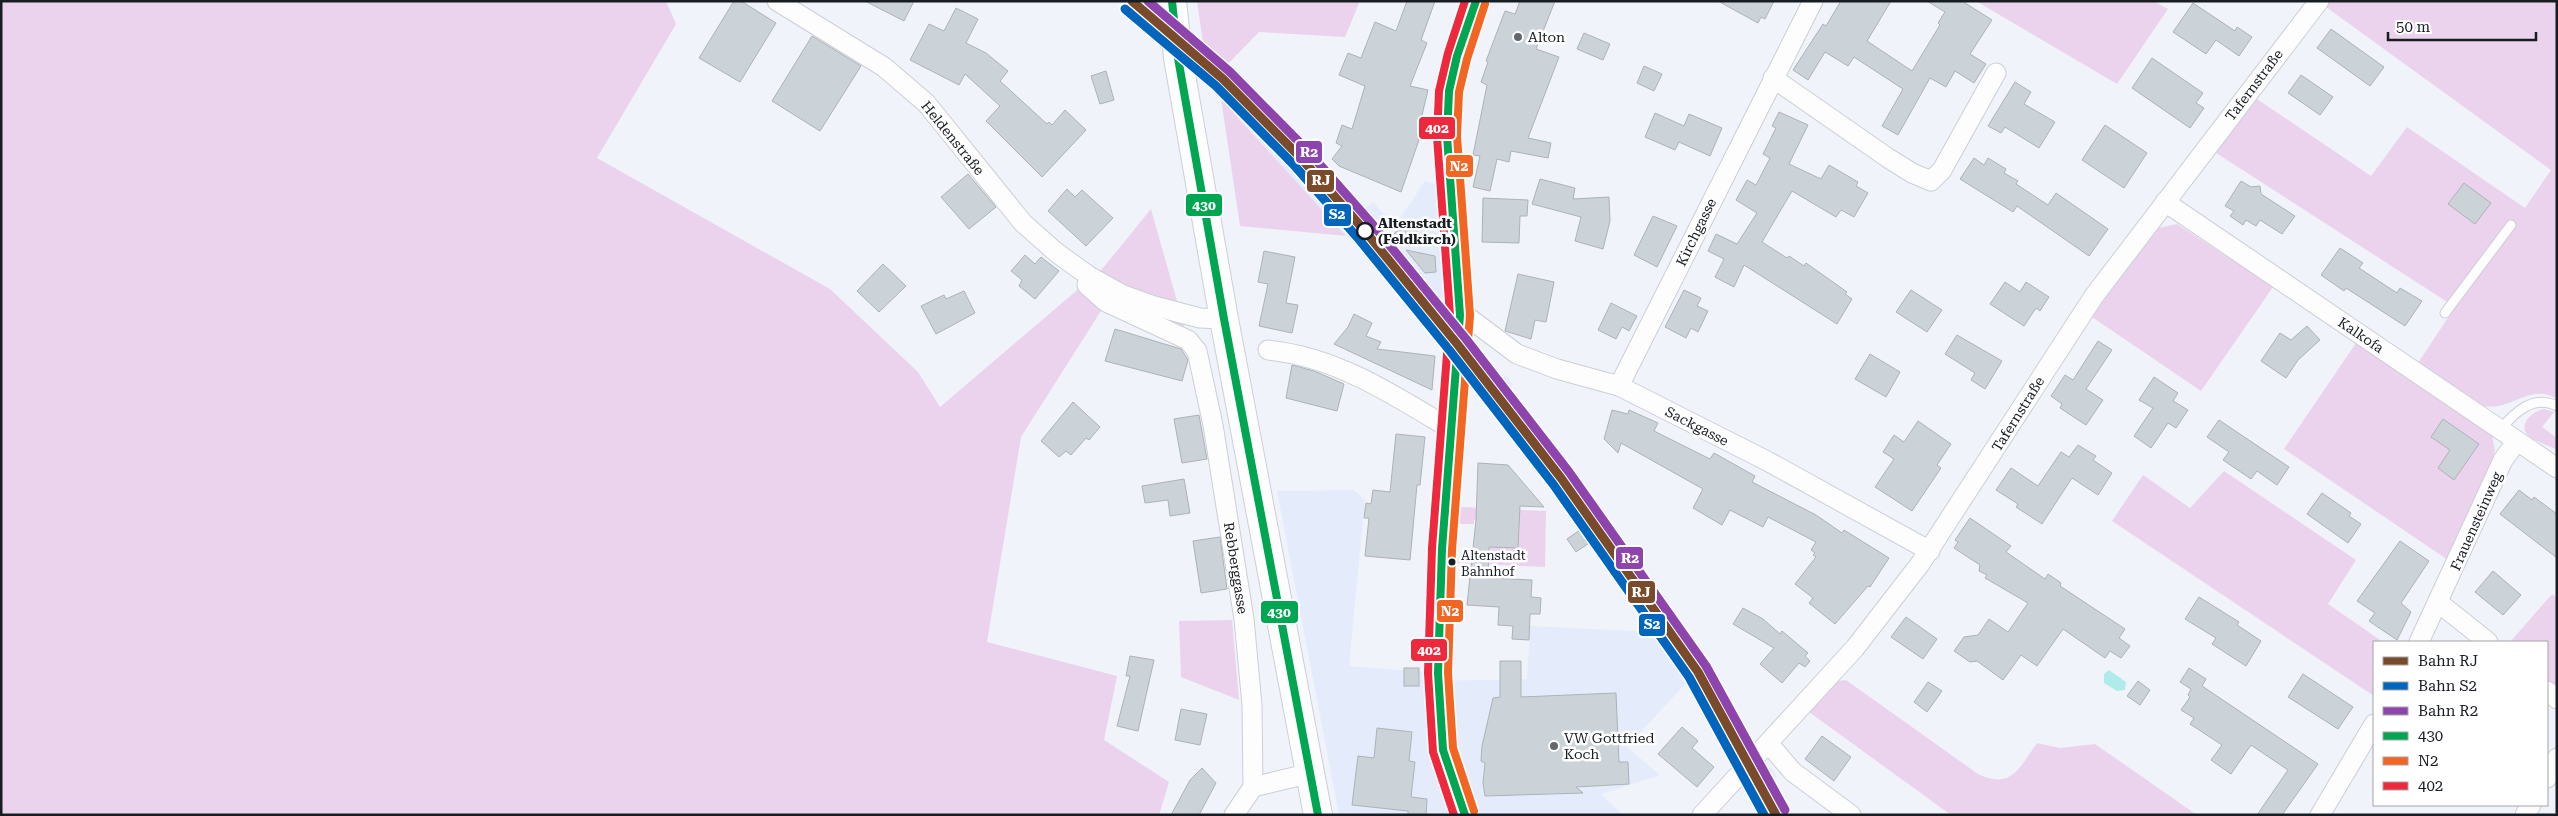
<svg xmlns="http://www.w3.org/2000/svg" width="2558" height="816" viewBox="0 0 2558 816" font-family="'Roboto Serif',serif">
<rect width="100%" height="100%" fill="#f0f3fa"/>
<polygon fill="#e4ecfb" points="1203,43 1261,98 1364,209 1373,202 1395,226 1425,181 1450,189 1459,329 1502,378 1506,375 1513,385 1510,388 1530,418 1621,537 1657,590 1665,595 1681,625 1717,676 1721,689 1766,770 1771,767 1777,777 1772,780 1790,815 1762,815 1749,784 1687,682 1627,747 1660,775 1601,794 1623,815 1339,815 1277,491 1354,490 1365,500 1349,666 1438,673 1439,681 1527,679 1530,626 1654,632 1565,501 1467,374 1415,311 1190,65"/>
<g fill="#ecd3ed">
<polygon points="1,1 666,1 676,24 597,158 830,289 918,372 940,407 1103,268 1151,209 1188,340 1106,303 1021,437 987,642 1117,676 1104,740 1169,782 1159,815 1,815"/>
<polygon points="1197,1 1360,1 1345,37 1259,32 1227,65 1203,43"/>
<polygon points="1976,1 2153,1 2168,9 2117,84"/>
<path d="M2331,1H2557V399C2530,382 2510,412 2483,406L2418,363L2455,307L2213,151L2254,97L2371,176L2407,127L2525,208L2551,170L2326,7Z"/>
<polygon points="1221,99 1346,236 1240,226"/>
<polygon points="2177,224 2273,287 2201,391 2092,317 2151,234 2158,228"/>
<polygon points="2356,343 2492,435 2495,451 2491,465 2448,560 2284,449"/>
<path d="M2544,409L2554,412L2542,427L2557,438V450C2547,443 2515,439 2527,420C2531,414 2537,411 2544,409Z"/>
<polygon points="2224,471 2356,560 2328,604 2383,642 2374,642 2374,696 2112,521 2143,475 2190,508"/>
<polygon points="1461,507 1546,511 1545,567 1457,563 1458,558 1489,560 1489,547 1519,522 1474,520 1474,524 1459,524"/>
<polygon points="2552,594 2557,598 2557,692 2547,683 2547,642 2510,642"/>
<polygon points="1232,620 1239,700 1181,677 1179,621"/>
<path d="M1846,680L1978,774C2012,790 2019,768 2037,743L2060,748L2095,744L2197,815H1951L1809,712L1838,681Z"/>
</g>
<polygon fill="#b0ebeb" points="2109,670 2126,682 2125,690 2117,691 2104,683 2104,674"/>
<g fill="#ccd3d8" stroke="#acb2b7">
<polygon points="734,1 741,1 776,23 740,82 699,58"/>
<polygon points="865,1 914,1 904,21"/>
<polygon points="1407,1 1435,1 1421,40 1427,43 1410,86 1428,90 1417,136 1420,137 1401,192 1339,166 1332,159 1342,146 1336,143 1342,125 1352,129 1365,86 1339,75 1348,53 1361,58 1375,22 1396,31"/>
<polygon points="1520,1 1555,1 1536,49 1559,57 1528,138 1551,143 1548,158 1511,151 1509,162 1497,159 1490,191 1473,187 1480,156 1473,155 1487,85 1481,82 1488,62 1486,61 1505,11 1515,14"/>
<polygon points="1718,1 1774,1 1765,19 1761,17 1758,23"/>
<polygon points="1841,1 1891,1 1867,41 1912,71 1940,25 1938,23 1945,12 1927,1 1962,1 1992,20 1970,54 1986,64 1974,83 1955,71 1946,87 1930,78 1898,135 1882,126 1903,89 1854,57 1848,66 1825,52 1808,80 1793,70 1823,24 1826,26"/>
<polygon points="2193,3 2235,31 2237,27 2252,37 2239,56 2216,40 2206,54 2173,32"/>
<polygon points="956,8 978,19 966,43 986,53 1008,71 1000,81 1047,124 1049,122 1052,125 1065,110 1086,130 1042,177 986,121 1000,106 965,74 959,85 910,60 929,24 944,31"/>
<polygon points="2331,29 2384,67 2370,86 2317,48"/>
<polygon points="1584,33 1610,44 1603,60 1577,49"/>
<polygon points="812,36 861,66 820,131 772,101"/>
<polygon points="2152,58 2203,93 2196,103 2204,108 2190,128 2132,88"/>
<polygon points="1644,66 1662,74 1654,91 1637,83"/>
<polygon points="1106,71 1114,100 1100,104 1091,76"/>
<polygon points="2301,75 2333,97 2320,115 2288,93"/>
<polygon points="2015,82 2031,92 2024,104 2055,122 2039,148 2005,127 2001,133 1988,126"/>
<polygon points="1779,112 1808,125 1789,164 1821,179 1829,165 1858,182 1856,186 1868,193 1854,217 1841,210 1836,217 1792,191 1762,242 1787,258 1789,256 1804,266 1806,263 1847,292 1845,294 1852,299 1837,324 1744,265 1734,287 1715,277 1724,259 1708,251 1716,234 1737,244 1757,213 1736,200 1747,180 1756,185 1770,158 1763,154 1776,128 1772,126"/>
<polygon points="1655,113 1684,126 1689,114 1722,128 1710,156 1679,142 1675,150 1645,137"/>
<polygon points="2105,125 2147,153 2124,188 2082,160"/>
<polygon points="1974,158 1984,165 1988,158 2006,169 2004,173 2018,181 2016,184 2048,205 2056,193 2108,229 2089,256 2017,206 2013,212 1960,179"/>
<polygon points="968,174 996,207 969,229 941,197"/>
<polygon points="1540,179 1575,188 1573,199 1609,197 1610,221 1603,249 1575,241 1581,217 1532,204"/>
<polygon points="2241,181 2251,187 2260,186 2261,194 2295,216 2282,234 2260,220 2256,226 2246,220 2243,225 2230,216 2234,211 2225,206"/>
<polygon points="2464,183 2491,203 2475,224 2448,204"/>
<polygon points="1067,189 1075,197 1082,190 1113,218 1086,246 1048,211"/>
<polygon points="1483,198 1528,200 1527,216 1520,216 1519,243 1482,242"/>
<polygon points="1653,216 1677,226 1657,267 1634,255"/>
<polygon points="1409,222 1424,240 1387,239"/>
<polygon points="2340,248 2363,263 2359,268 2397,293 2400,288 2422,301 2405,326 2346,288 2344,291 2321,275"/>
<polygon points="1406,250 1435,256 1436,272 1425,273"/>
<polygon points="1264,251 1295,257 1286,303 1298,305 1292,333 1259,326 1268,284 1258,282"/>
<polygon points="1025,255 1035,264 1041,257 1059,271 1035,299 1019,286 1022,280 1011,271"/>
<polygon points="883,264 906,286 879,312 857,291"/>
<polygon points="1518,274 1554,282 1546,322 1535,320 1531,339 1505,331"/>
<polygon points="2005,282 2020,292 2026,282 2049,297 2040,311 2036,308 2024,326 1990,304"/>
<polygon points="1684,290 1701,298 1697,306 1708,311 1698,332 1691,328 1686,338 1665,327"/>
<polygon points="1911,290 1942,310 1927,332 1896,312"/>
<polygon points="964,291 975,313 936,334 921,306 944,295 946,299"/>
<polygon points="1611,303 1637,316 1629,331 1622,327 1616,339 1598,330"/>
<polygon points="1354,314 1372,323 1366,336 1381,342 1377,349 1435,356 1432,390 1334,344 1348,327"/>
<polygon points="2307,326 2320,340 2298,360 2286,378 2261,361 2280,333 2291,340"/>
<polygon points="1115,329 1181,349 1188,360 1182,381 1105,361"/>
<polygon points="1957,335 2002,361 1985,389 1971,380 1975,373 1945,354"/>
<polygon points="2098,341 2112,350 2086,389 2103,400 2086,425 2060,408 2062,404 2051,396 2065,375 2073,380"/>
<polygon points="1870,354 1900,372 1886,397 1855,379"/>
<polygon points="1292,365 1314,371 1344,384 1337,411 1286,398"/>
<polygon points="2154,377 2178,393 2173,401 2188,410 2176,428 2168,423 2151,448 2134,436 2153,408 2139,400"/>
<polygon points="1073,402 1100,427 1089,440 1086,438 1071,455 1066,451 1059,457 1041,441"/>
<polygon points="1612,410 1628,414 1629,410 1658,423 1654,431 1710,459 1714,453 1755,476 1752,482 1816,515 1842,533 1844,530 1889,558 1870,587 1868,586 1835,624 1809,603 1813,598 1795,584 1816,557 1813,555 1815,553 1811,550 1816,542 1768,517 1763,527 1730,510 1722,525 1693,508 1703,489 1621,443 1618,453 1604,439"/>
<polygon points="1199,415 1207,459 1182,463 1174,419"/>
<polygon points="2443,419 2479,444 2454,480 2438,468 2450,450 2431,437"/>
<polygon points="2219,420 2289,467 2277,485 2257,471 2251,479 2223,460 2229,452 2207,437"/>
<polygon points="1918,421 1951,444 1937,465 1941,468 1912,511 1875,487 1894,459 1883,452 1894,435 1904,442"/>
<polygon points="1396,434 1425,437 1420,485 1417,485 1410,560 1365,556 1369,518 1364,518 1366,503 1371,504 1373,490 1390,492"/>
<polygon points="2078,445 2096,456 2093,460 2112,473 2098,495 2072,478 2042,524 2016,507 2018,504 1996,490 2011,468 2038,486 2061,452 2069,457"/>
<polygon points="1478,463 1508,465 1544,507 1520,506 1518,548 1489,547 1488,578 1532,580 1531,597 1541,598 1540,614 1530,614 1529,640 1512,639 1513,626 1498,625 1499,607 1467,605 1476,520"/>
<polygon points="1184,479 1190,513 1170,516 1168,500 1145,503 1142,486"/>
<polygon points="2519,490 2532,500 2534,497 2557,514 2557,558 2500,514"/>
<polygon points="2322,493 2351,513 2349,516 2361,524 2348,543 2307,514"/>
<polygon points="1970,518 2011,546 2006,552 2045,579 2048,574 2061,583 2060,586 2125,629 2119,638 2130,646 2121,658 2110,651 2105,658 2063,629 2037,666 2021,655 2003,680 1977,661 1970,662 1954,651 1964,637 1978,635 1989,619 2008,632 2028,603 1985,578 1987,575 1979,571 1980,565 1954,548 1958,542 1955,540"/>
<polygon points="1580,530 1589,543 1576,552 1567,539"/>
<polygon points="1220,537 1227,589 1201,593 1193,541"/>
<polygon points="2400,541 2429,561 2401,603 2411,612 2397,640 2369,621 2375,613 2357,601"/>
<polygon points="2493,571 2521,595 2503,615 2475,592"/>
<polygon points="2199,597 2239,622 2237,625 2261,641 2246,666 2212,644 2216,638 2185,619"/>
<polygon points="1743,608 1763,619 1780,634 1782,631 1808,653 1805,656 1810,661 1805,667 1799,663 1782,683 1760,664 1774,648 1733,624"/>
<polygon points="1906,617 1937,639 1923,659 1891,637"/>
<polygon points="1130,656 1154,660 1138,731 1117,726 1130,676 1126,676"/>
<polygon points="1500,661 1521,661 1521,697 1616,693 1619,762 1628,762 1629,784 1576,787 1583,793 1485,796 1483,783 1485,763 1481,761 1482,746 1493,698 1500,697"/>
<rect x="1404" y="668" width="15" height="18"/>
<polygon points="2189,668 2206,679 2202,686 2318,764 2282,815 2257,815 2288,770 2251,745 2231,774 2211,760 2222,745 2190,724 2194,718 2181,710 2190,697 2188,695 2191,689 2180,682"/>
<polygon points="2303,674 2353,707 2338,729 2288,697"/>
<polygon points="2138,681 2150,690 2140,705 2127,696"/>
<polygon points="1928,682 1942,691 1927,712 1914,702"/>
<polygon points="1181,709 1207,714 1200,745 1175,740"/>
<polygon points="1682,727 1698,741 1692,748 1714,767 1697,787 1658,754"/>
<polygon points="1377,728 1412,732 1409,761 1415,762 1411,797 1427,799 1426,815 1408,815 1408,811 1352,805 1358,756 1374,758"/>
<polygon points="1822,736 1851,757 1834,781 1805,759"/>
<polygon points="1202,768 1216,783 1199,815 1171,815 1190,780"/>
</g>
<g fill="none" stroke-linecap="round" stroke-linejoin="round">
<defs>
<g id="lane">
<polyline points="2445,313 2511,225"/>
<path d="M2500,430C2514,413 2533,394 2557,406"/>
</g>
<g id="street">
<polyline points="777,1 884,67 926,103 1023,223 1057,253 1089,276 1123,295 1154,306 1200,318 1224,319"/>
<polyline points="1773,78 1888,158 1912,173 1931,181 1942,170 1996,73"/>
<polyline points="2165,202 2557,468"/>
<polyline points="1089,276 1087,285 1106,302 1188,340 1197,351 1213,425 1244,619 1252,705 1253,787 1234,815"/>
<polyline points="1460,315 1469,318 1517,354 1557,369 1619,386 1769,462 1930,551"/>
<path d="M1268,350C1337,357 1394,395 1452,430"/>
<polyline points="1619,386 1813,1"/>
<polyline points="2439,603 2488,642"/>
<polyline points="2419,642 2503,460 2517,441"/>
<polyline points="2547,691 2557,699"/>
<polyline points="1769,744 1793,772 1851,815"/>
<polyline points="2547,778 2557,758"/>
<polyline points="1253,787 1311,773"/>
<polyline points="1465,815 1451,779 1443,750 1438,673 1442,549 1460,315 1447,136 1449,91 1457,56 1476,1"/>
<polyline points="1702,815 1855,648 1920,564 2094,296 2319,1"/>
<polyline points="2320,815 2374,724"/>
<polyline points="2525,815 2531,805"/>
</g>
<polyline id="primary" points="1172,1 1178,58 1224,319 1318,815"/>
</defs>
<use href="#lane" stroke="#cbcfd6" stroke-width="11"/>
<use href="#street" stroke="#cbcfd6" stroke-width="21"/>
<use href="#primary" stroke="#cbcfd6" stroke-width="30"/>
<use href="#lane" stroke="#fdfdfe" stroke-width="9"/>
<use href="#street" stroke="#fdfdfe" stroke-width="19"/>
<use href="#primary" stroke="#fdfdfe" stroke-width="28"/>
<defs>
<g id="bus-1">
<polyline points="1172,1 1178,58 1224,319 1318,815"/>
<polyline points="1465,815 1443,750 1438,673 1442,549 1460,315 1447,136 1449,91 1457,56 1476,1"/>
</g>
<polyline id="bus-2" points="1474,811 1453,748 1448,673 1452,550 1470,315 1457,136 1459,92 1467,59 1485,4"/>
<polyline id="bus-3" points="1454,815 1433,752 1428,673 1432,548 1450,315 1437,137 1439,91 1448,53 1465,1"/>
</defs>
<use href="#bus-1" stroke="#fff" stroke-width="11"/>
<use href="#bus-2" stroke="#fff" stroke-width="11"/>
<use href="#bus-3" stroke="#fff" stroke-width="11"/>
<use href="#bus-1" stroke="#00a651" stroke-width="8"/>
<use href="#bus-2" stroke="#f26522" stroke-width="8"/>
<use href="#bus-3" stroke="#ee293d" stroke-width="8"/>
<defs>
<polyline id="rail-1" points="1132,1 1223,79 1300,157 1365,231 1458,345 1561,478 1698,672 1776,815"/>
<polyline id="rail-2" points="1125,9 1216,86 1293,164 1357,237 1450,351 1553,484 1689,677 1764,815"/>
<polyline id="rail-3" points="1148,1 1230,72 1307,150 1373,225 1466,339 1569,472 1706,666 1785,810"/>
</defs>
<use href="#rail-1" stroke="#fff" stroke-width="12"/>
<use href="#rail-2" stroke="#fff" stroke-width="12"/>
<use href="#rail-3" stroke="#fff" stroke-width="12"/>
<use href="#rail-1" stroke="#7a4b2a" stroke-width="9"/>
<use href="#rail-2" stroke="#0065bd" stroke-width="9"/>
<use href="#rail-3" stroke="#8e44ad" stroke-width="9"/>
</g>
<g fill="#64676e" stroke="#fff" stroke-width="2">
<circle cx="1518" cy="37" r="5"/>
<circle cx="1554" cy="746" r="5"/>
</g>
<circle fill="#fff" stroke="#181c23" stroke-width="2.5" cx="1365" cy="231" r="8"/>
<circle fill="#181c23" stroke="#fff" stroke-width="2" cx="1452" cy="562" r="4.5"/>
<g text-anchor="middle" stroke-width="5" stroke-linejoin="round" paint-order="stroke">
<g font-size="13" fill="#181c23" stroke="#fff" text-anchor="start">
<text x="1461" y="560">Altenstadt<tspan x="1461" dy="16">Bahnhof</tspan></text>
</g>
<g font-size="14" fill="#181c23" stroke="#fff" text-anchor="start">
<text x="1528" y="42">Alton</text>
<text x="1564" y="743">VW Gottfried<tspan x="1564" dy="16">Koch</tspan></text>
</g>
<g font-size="14" fill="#181c23" stroke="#fff">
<text transform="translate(2254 85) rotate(-53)" y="5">Tafernstraße</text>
<text transform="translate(953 138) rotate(51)" y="5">Heldenstraße</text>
<text transform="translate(1696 232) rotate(-64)" y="5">Kirchgasse</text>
<text transform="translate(2361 335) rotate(34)" y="5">Kalkofa</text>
<text transform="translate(2018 414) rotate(-58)" y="5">Tafernstraße</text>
<text transform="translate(1697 426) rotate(27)" y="5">Sackgasse</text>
<text transform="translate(2476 521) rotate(-66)" y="5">Frauensteinweg</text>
<text transform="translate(1236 568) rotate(81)" y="5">Rebberggasse</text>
</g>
<g font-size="14" font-weight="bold" fill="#181c23" stroke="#fff" text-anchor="start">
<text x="1378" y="228">Altenstadt<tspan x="1378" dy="16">(Feldkirch)</tspan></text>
</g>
</g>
<g stroke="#fff" stroke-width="2">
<rect x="1418" y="116" width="38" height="24" rx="5" fill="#ee293d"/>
<rect x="1295" y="140" width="28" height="24" rx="5" fill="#8e44ad"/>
<rect x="1445" y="154" width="29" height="24" rx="5" fill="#f26522"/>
<rect x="1306" y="169" width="29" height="24" rx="5" fill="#7a4b2a"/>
<rect x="1185" y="193" width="38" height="24" rx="5" fill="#00a651"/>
<rect x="1323" y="203" width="29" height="24" rx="5" fill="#0065bd"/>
<rect x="1615" y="546" width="29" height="24" rx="5" fill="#8e44ad"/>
<rect x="1627" y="580" width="29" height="24" rx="5" fill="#7a4b2a"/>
<rect x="1436" y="599" width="28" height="24" rx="5" fill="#f26522"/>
<rect x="1260" y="600" width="39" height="24" rx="5" fill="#00a651"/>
<rect x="1638" y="613" width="28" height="24" rx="5" fill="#0065bd"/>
<rect x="1410" y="638" width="38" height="24" rx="5" fill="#ee293d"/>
</g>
<g font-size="14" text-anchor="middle" font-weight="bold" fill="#fff">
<text x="1437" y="133">402</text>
<text x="1309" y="157">R2</text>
<text x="1459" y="171">N2</text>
<text x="1321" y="185">RJ</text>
<text x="1204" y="210">430</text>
<text x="1337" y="219">S2</text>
<text x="1630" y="563">R2</text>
<text x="1641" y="597">RJ</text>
<text x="1450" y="616">N2</text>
<text x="1279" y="617">430</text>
<text x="1652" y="629">S2</text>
<text x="1429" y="655">402</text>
</g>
<rect width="2558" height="816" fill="none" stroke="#181c23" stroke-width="5"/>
<rect x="2373" y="641" width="175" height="165" fill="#ffffff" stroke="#a3a4a7"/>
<rect x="2383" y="657" width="25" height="8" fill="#7a4b2a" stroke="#a3a4a7"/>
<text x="2418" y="666" font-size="15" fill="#181c23">Bahn RJ</text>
<rect x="2383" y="682" width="25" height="8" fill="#0065bd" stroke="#a3a4a7"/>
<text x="2418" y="691" font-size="15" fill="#181c23">Bahn S2</text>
<rect x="2383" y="707" width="25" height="8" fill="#8e44ad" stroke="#a3a4a7"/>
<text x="2418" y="716" font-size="15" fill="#181c23">Bahn R2</text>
<rect x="2383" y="732" width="25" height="8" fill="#00a651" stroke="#a3a4a7"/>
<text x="2418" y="741" font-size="15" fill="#181c23">430</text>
<rect x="2383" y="757" width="25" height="8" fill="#f26522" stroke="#a3a4a7"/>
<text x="2418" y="766" font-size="15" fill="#181c23">N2</text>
<rect x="2383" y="782" width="25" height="8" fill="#ee293d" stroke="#a3a4a7"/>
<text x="2418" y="791" font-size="15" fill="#181c23">402</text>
<path d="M2388 32v8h148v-8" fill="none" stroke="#181c23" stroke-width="2.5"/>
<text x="2396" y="32" font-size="15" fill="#181c23" stroke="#ffffff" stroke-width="4" paint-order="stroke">50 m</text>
</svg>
